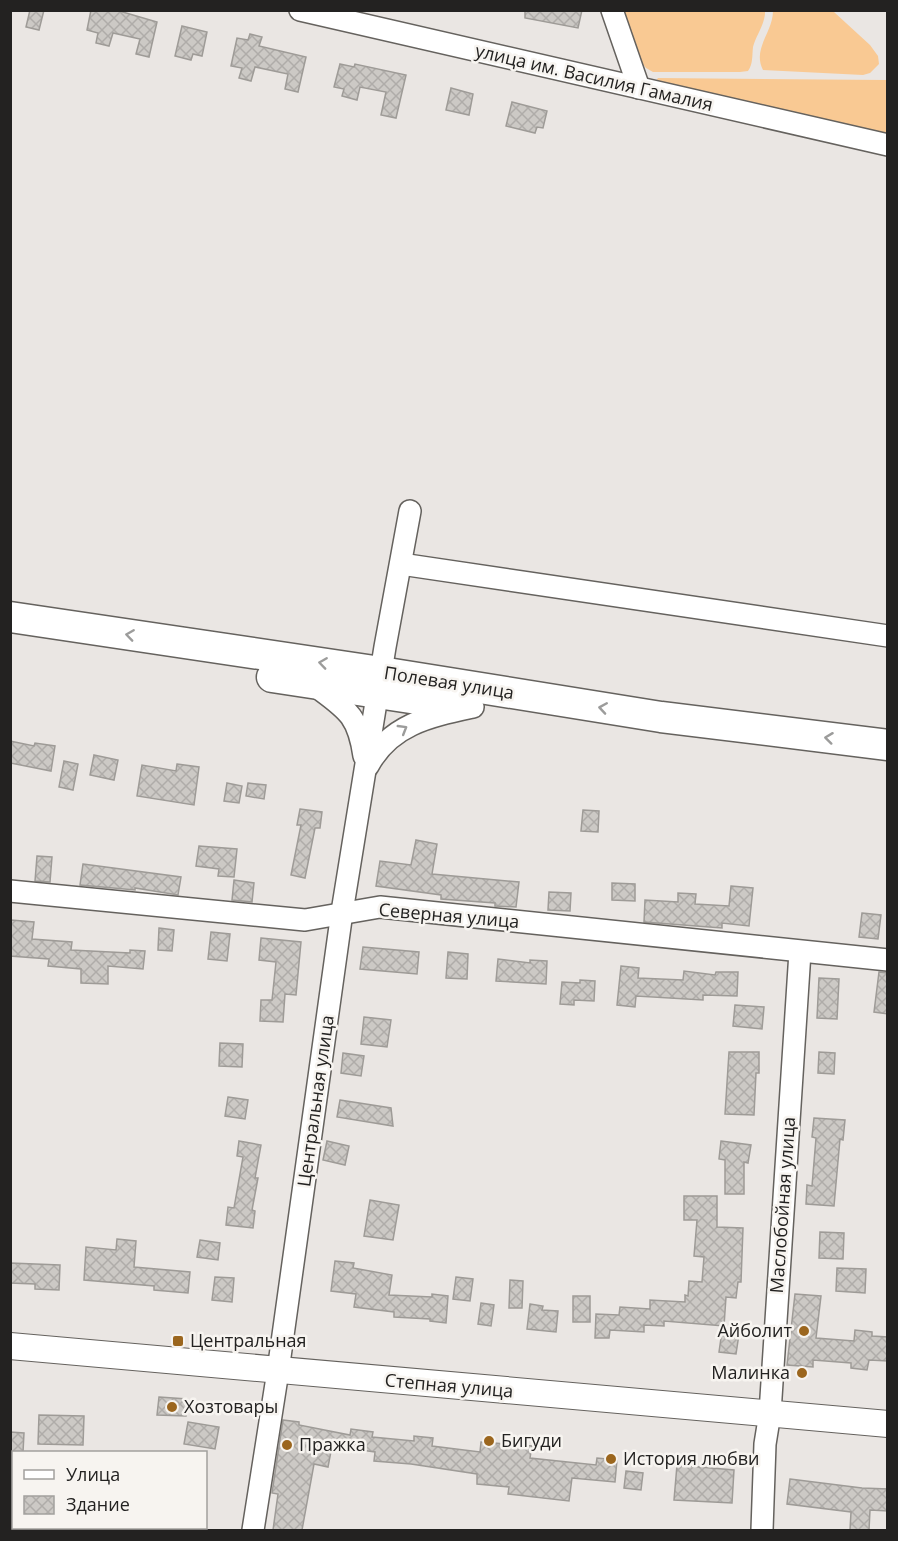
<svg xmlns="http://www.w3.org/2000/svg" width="898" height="1541" viewBox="0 0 898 1541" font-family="'Open Sans',sans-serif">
<defs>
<pattern id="building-cross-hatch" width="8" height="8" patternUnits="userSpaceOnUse" patternTransform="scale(1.5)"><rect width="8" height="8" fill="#ccc9c5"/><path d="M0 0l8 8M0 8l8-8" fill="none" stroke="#afaca9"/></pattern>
</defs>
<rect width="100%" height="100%" fill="#eae6e3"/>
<g fill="#f9c993">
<path d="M765,10C766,23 756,35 753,47C752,56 753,64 748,71L740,72H653L646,68L641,62L622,11Z"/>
<path d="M773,11L829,10L834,12L870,45L878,56L879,64L870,73L863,75L763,70C752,49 773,32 773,11Z"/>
<polygon points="658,78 887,80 887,141 655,82"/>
</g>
<g fill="url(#building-cross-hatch)" stroke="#9e9b97" stroke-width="1.5">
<polygon points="30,10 44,10 39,30 26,27"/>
<polygon points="91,10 116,10 157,22 149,57 136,54 140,39 113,33 109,46 96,43 98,33 87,30"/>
<polygon points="525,10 582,10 578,28 525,18"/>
<polygon points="182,26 207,32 202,56 193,54 191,60 175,56"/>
<polygon points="250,34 262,37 259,46 306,57 298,92 285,89 288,74 255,67 251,81 239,78 242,68 231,66 237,38 248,40"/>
<polygon points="340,64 354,67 355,64 406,75 396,118 381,115 386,92 360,87 357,100 342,96 344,89 334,87"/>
<polygon points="451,88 473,94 469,115 446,110"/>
<polygon points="512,102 547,111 543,128 537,127 535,133 506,126"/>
<polygon points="10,741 34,746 35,743 55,746 51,771 10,763"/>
<polygon points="94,755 118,760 114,780 90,775"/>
<polygon points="64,761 78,764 73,790 59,787"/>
<polygon points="177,764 199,767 194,805 137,796 142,765 176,771"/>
<polygon points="227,783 242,786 239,803 224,801"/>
<polygon points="248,783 266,785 264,799 246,796"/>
<polygon points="300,809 322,812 320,828 315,828 305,878 291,875 301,825 297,825"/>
<polygon points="583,810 599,811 598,832 581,831"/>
<polygon points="416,840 437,844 432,874 519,882 516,907 495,906 495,903 441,899 441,895 376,886 380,861 411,865"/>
<polygon points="199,846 237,849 234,877 218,876 219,869 196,866"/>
<polygon points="37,856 52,857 50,882 35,881"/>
<polygon points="83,864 181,877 178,895 135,888 135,890 80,885"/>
<polygon points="234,880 254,883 252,902 232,900"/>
<polygon points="612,883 635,884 635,901 612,900"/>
<polygon points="731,886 753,888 749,926 722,923 722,928 644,922 645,900 678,902 678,893 696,894 695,904 729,906"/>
<polygon points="549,892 571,893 570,911 548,910"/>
<polygon points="862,913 881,915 878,939 859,937"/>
<polygon points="11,920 34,922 32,939 72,942 71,950 130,953 130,950 145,951 143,969 108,966 108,984 81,983 81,969 48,966 49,959 10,956"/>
<polygon points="159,928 174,930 172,951 158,950"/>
<polygon points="211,932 230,934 227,961 208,959"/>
<polygon points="261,938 301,942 296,995 285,994 283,1022 260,1021 261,1000 272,1000 276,962 259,960"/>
<polygon points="363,947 419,952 417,974 360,969"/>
<polygon points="448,952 468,954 467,979 446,978"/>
<polygon points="498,959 530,963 530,960 547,961 546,984 496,981"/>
<polygon points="621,966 639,968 638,978 683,980 684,971 715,975 716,972 738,972 737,996 703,995 703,1000 636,996 635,1007 617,1005"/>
<polygon points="879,972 888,973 888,1014 874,1012"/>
<polygon points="819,978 839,979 837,1019 817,1018"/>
<polygon points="580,980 595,981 594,1001 574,1000 574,1005 560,1004 562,982 580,983"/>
<polygon points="735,1005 764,1007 762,1029 733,1026"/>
<polygon points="364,1017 391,1020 387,1047 361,1044"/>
<polygon points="220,1043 243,1044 242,1067 219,1066"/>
<polygon points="729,1052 759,1052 759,1073 756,1073 754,1115 725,1114"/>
<polygon points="819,1052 835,1053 834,1074 818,1073"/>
<polygon points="343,1053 364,1056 361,1076 341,1073"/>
<polygon points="228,1097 248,1100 245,1119 225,1116"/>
<polygon points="340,1100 391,1108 393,1126 337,1117"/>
<polygon points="814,1118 845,1120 843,1140 840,1139 834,1206 806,1204 807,1185 812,1186 816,1138 812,1137"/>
<polygon points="239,1141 261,1145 255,1178 258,1178 252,1210 255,1211 253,1228 226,1225 228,1207 234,1208 243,1157 237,1156"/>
<polygon points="327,1141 349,1146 345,1165 323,1160"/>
<polygon points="721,1141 751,1145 748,1163 744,1162 744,1194 725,1194 725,1160 719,1159"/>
<polygon points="684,1196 717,1196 717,1227 743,1228 741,1282 738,1282 736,1298 726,1297 724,1326 664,1321 664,1326 644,1325 644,1332 610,1330 609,1338 595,1338 596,1314 619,1315 620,1307 650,1309 650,1300 685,1302 685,1295 688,1296 689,1281 702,1282 704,1257 694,1256 697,1220 684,1220"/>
<polygon points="370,1200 399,1205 393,1240 364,1236"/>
<polygon points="820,1232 844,1233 843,1259 819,1258"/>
<polygon points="117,1239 136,1241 134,1267 190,1272 188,1293 154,1290 154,1286 84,1280 86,1247 116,1250"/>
<polygon points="200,1240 220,1243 218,1260 197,1257"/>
<polygon points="335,1261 354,1263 353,1268 392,1275 389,1295 432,1297 432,1294 448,1296 446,1323 430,1321 430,1319 394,1317 394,1312 354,1307 356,1294 331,1291"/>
<polygon points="10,1263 60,1265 59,1290 35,1289 35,1284 10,1283"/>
<polygon points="837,1268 866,1269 865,1293 836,1291"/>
<polygon points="215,1277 234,1278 232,1302 212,1300"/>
<polygon points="456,1277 473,1279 470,1301 453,1299"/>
<polygon points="510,1280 523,1281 522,1308 509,1308"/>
<polygon points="795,1294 821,1296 816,1338 854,1341 855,1330 872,1332 872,1336 888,1337 888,1361 869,1360 867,1370 851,1368 851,1363 813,1360 813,1367 787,1365"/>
<rect x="573" y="1296" width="17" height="26"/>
<polygon points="481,1303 494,1305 491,1326 478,1324"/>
<polygon points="530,1304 543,1306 542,1310 558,1311 556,1332 527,1329"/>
<polygon points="722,1331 739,1334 736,1354 719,1352"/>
<polygon points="159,1397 187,1399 186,1416 157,1415"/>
<polygon points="39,1415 84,1416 83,1445 38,1444"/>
<polygon points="283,1420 299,1422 299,1425 350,1435 351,1429 373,1432 372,1437 414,1441 414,1436 433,1438 432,1446 480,1452 481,1442 532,1446 530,1458 596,1465 597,1458 617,1460 615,1482 572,1478 569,1501 508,1494 509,1487 477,1484 477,1474 411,1464 374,1461 375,1452 332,1446 328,1467 314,1464 302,1530 273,1530 278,1494 272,1493"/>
<polygon points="188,1422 219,1427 215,1449 184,1444"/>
<polygon points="10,1432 24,1433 23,1452 10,1452"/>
<polygon points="677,1465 734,1470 732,1503 674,1500"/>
<polygon points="626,1471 643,1473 641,1490 624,1488"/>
<polygon points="790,1479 862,1488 888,1489 888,1511 870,1510 869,1530 850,1530 851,1512 787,1504"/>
</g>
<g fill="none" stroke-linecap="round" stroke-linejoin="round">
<defs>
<g id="minor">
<polyline points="300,10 888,145"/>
<polyline points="612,10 639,88"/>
<polyline points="401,564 888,636"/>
<path d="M314,685C346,709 358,714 364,756"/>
<path d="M368,766C390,724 431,716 473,707"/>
<polyline points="10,891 305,920 380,907 888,960"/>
<polyline points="253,1530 278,1371 342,912 385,647 410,511"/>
<polyline points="762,1530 765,1444 770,1413 800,952"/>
</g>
<polyline id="major" points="10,1346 888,1424"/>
<g id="highway">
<polyline points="10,617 381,672 661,717 888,745"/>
<polyline points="272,677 450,704"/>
</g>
</defs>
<use href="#minor" stroke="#65625e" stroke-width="24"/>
<use href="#major" stroke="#65625e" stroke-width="28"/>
<use href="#highway" stroke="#65625e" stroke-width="33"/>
<use href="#minor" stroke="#fff" stroke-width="21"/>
<use href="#major" stroke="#fff" stroke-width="26"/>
<use href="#highway" stroke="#fff" stroke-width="30"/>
</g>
<defs><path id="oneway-chevron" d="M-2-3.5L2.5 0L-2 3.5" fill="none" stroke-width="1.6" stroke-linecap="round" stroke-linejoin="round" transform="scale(1.5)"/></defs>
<g stroke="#9c9c9b">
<use href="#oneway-chevron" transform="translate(130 635) rotate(-172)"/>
<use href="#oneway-chevron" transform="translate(323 663) rotate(-172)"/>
<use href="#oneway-chevron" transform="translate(603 708) rotate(-171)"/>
<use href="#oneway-chevron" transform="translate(403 729) rotate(-31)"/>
<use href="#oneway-chevron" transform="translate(829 738) rotate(-173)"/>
</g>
<g fill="#9b661e" stroke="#f7f4f0" stroke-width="2">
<circle cx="804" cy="1331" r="6"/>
<rect x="172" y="1335" width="12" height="12" rx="3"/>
<circle cx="802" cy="1373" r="6"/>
<circle cx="172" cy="1407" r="6"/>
<circle cx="489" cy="1441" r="6"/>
<circle cx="287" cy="1445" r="6"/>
<circle cx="611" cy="1459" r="6"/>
</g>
<g text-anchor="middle" stroke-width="5" stroke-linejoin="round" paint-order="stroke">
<g font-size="18" fill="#232221" stroke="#f7f4f0">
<text transform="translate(594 78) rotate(13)" y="6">улица им. Василия Гамалия</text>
<text transform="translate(449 683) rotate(9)" y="6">Полевая улица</text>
<text transform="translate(449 916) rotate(5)" y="6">Северная улица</text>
<text transform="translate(316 1101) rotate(-82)" y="6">Центральная улица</text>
<text transform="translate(783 1205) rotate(-86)" y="6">Маслобойная улица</text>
<text transform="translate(449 1386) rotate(5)" y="6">Степная улица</text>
</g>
<g font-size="18" fill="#232221" stroke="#f7f4f0" text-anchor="start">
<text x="792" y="1337" text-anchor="end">Айболит</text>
<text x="190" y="1347">Центральная</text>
<text x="790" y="1379" text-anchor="end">Малинка</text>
<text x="184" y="1413">Хозтовары</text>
<text x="501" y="1447">Бигуди</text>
<text x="299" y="1451">Пражка</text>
<text x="623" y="1465">История любви</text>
</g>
</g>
<rect width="898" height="1541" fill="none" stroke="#232221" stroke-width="24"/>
<rect x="12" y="1451" width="195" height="78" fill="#f7f4f0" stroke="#a2a09d" stroke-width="1.5"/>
<rect x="24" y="1470" width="30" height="9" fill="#ffffff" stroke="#a2a09d" stroke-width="1.5"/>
<text x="66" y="1481" font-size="18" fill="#232221">Улица</text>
<rect x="24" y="1496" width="30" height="18" fill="url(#building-cross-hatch)" stroke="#a2a09d" stroke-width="1.5"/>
<text x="66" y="1511" font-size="18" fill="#232221">Здание</text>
</svg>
